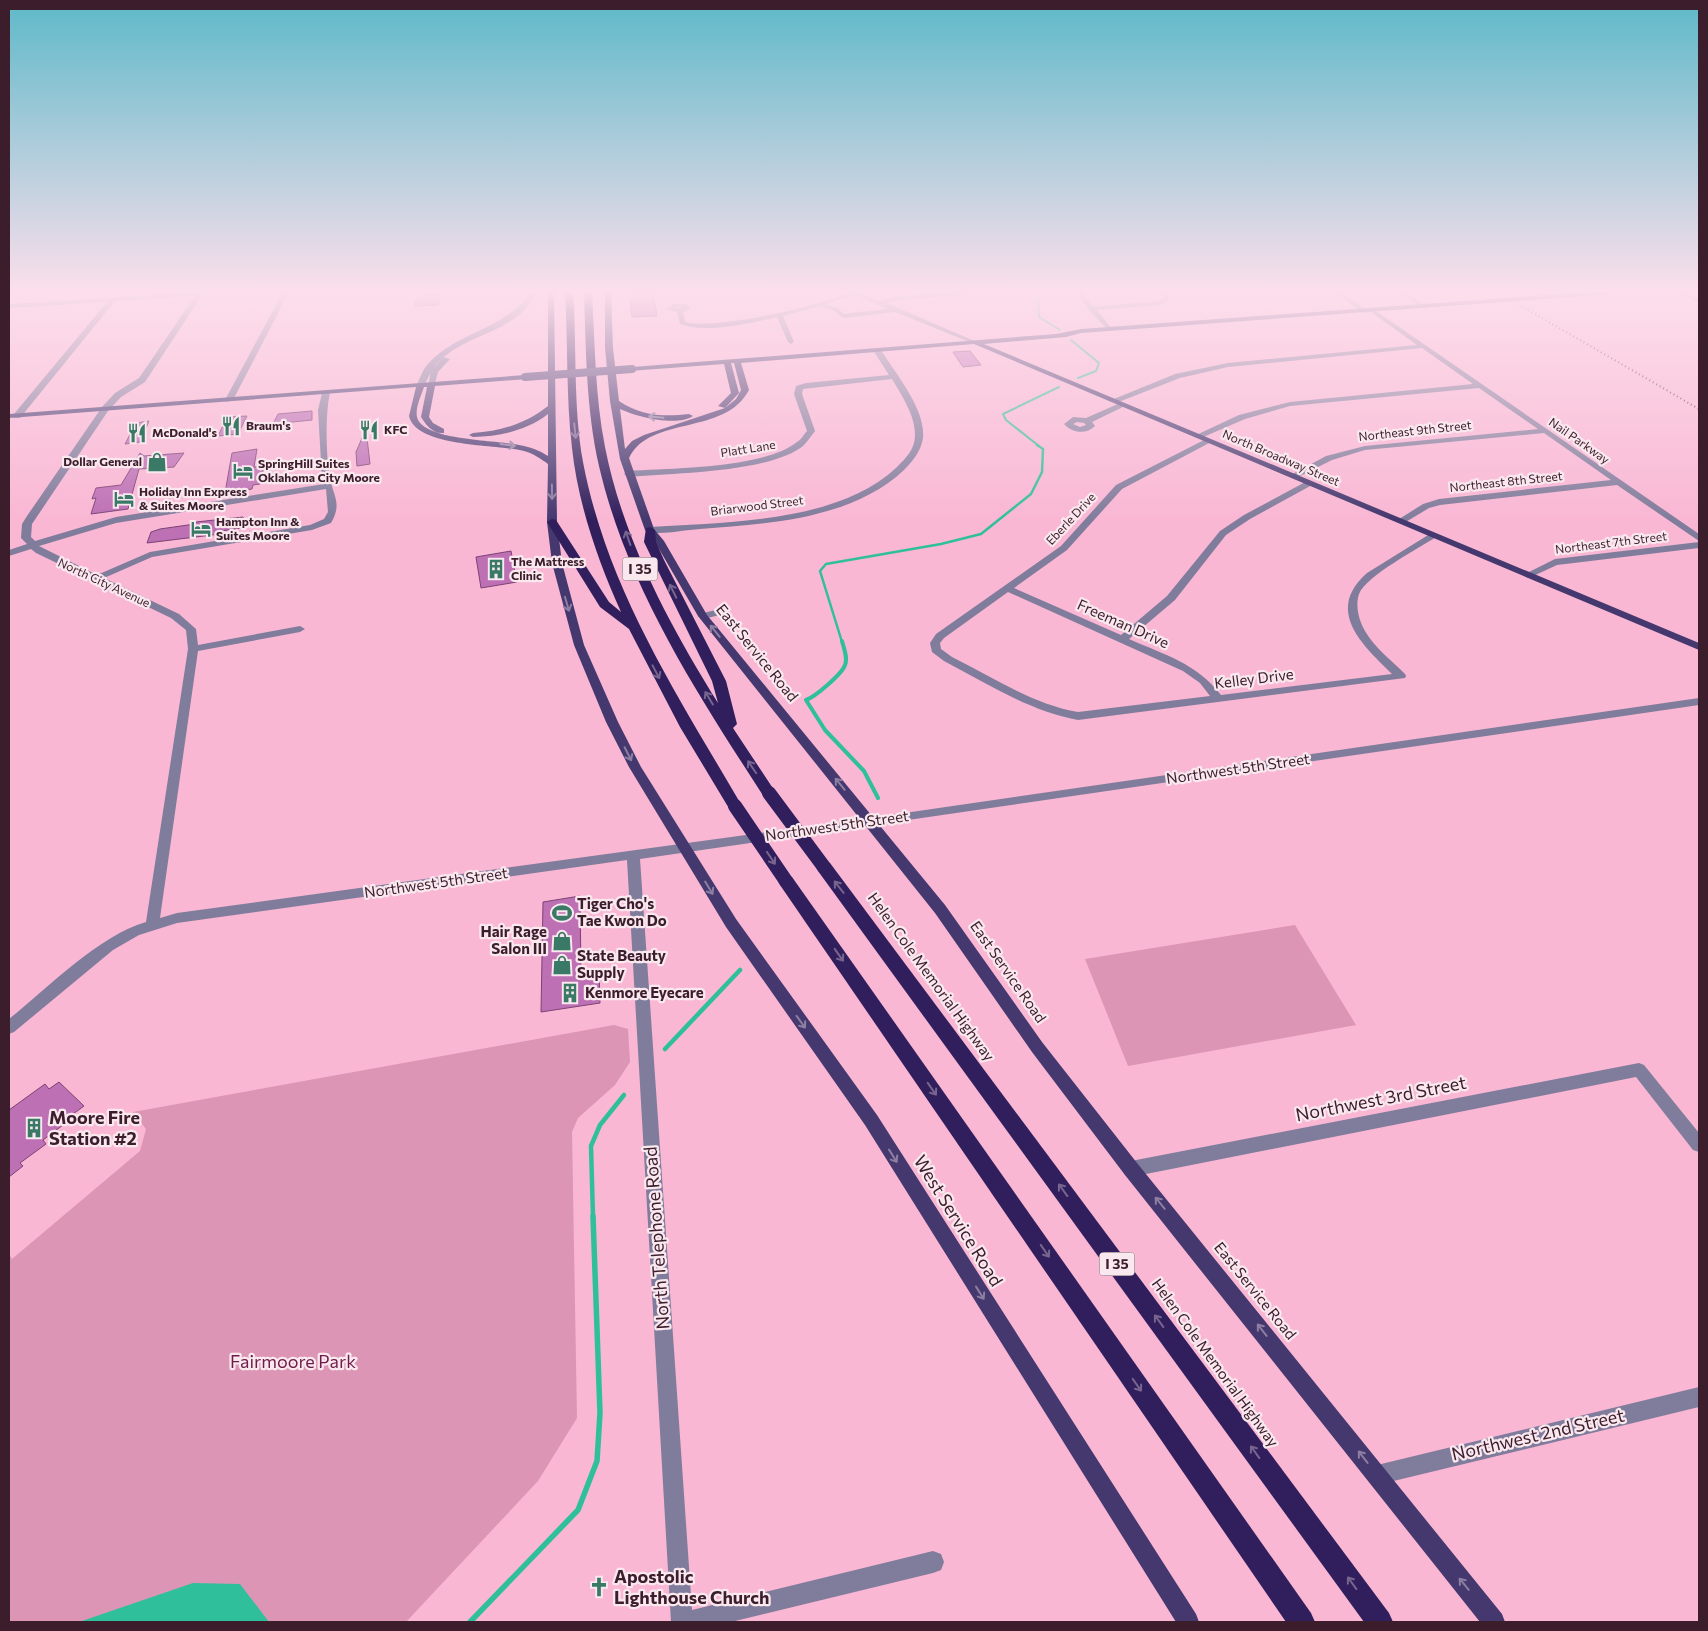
<svg xmlns="http://www.w3.org/2000/svg" width="1708" height="1631" viewBox="0 0 1708 1631" font-family="Commissioner,sans-serif">
<rect width="100%" height="100%" fill="#f9b7d4"/>
<g fill="#dc95b5">
<polygon points="1295,925 1356,1025 1128,1066 1085,959"/>
<polygon points="614,1025 628,1029 630,1062 615,1085 578,1118 572,1132 577,1418 538,1481 406,1622 9,1622 9,1254 12,1259 140,1151 146,1129 133,1112"/>
</g>
<polygon fill="#2fc09b" points="193,1583 240,1584 269,1622 79,1622"/>
<g fill="none" stroke-linecap="round" stroke-linejoin="round">
<g stroke="#2fc09b" stroke-width="2">
<polyline points="1038,292 1039,317 1060,330"/>
<polyline points="1071,340 1099,363 1096,371 1078,378"/>
<polyline points="1039,446 1006,420 1003,414 1059,387"/>
</g>
<polyline stroke="#2fc09b" stroke-width="2.5" points="842,642 820,571 826,564 941,544 981,534 1031,494 1042,472 1043,449 1037,445"/>
<path stroke="#2fc09b" stroke-width="4" d="M842,641C844,649 848,658 845,665C842,674 815,697 806,700L825,730L864,771L878,798"/>
<g stroke="#2fc09b" stroke-width="4.5">
<polyline points="665,1049 740,970"/>
<polyline points="593,1217 591,1146 600,1125 624,1095"/>
</g>
<polyline stroke="#2fc09b" stroke-width="5.5" points="470,1622 578,1510 597,1461 600,1413 593,1216"/>
</g>
<g fill="#bd70b4" stroke="#7c4375">
<polygon points="629,292 653,292 657,316 632,317"/>
<polygon points="440,295 438,305 415,306 417,296"/>
<polygon points="970,351 981,365 963,367 953,352"/>
<polygon points="312,411 312,420 273,424 278,414"/>
<polygon points="247,416 238,434 218,436 227,417"/>
<polygon points="149,421 140,442 125,444 136,423"/>
<polygon points="366,429 370,464 357,466 356,452"/>
<polygon points="257,449 254,467 264,466 260,484 253,485 252,489 225,493 232,453"/>
<polygon points="140,453 144,456 184,453 174,467 139,469 128,509 91,514 96,498 92,499 96,488 121,485"/>
<polygon points="243,517 244,518 241,528 221,531 220,534 147,543 151,532 160,529 195,524 196,522"/>
<polygon points="511,551 517,582 481,588 476,557"/>
<polygon points="580,896 581,974 599,971 600,1003 541,1012 543,902"/>
<polygon points="59,1082 84,1106 73,1114 75,1116 43,1140 46,1144 20,1163 23,1166 9,1177 9,1110 45,1084 49,1089"/>
</g>
<g fill="none" stroke-linecap="round" stroke-linejoin="round">
<g fill="#807c9b" fill-rule="evenodd">
<path d="M204,292L145,382L121,397L108,411L32,524L31,537L35,541L116,517L324,484L322,479L318,410L322,393L326,391L330,393C325,414 326,457 330,479C334,497 342,504 331,523L312,530L152,557L104,578L179,614L196,629L198,645L300,626L305,629L300,632L198,651L160,918L177,913L870,818L1699,698V705L640,859L692,1610L933,1551L941,1554L944,1562L941,1570L933,1573L731,1622H671L627,860L177,923L139,935L113,950L14,1032L9,1034V1019C48,988 98,936 146,922L188,649L186,630L171,618L36,553L31,549L9,556V550L27,544L21,538L22,524L27,516L102,407L115,393L139,378L195,296L115,301L20,418H14V414L107,302L9,308V304ZM326,489L328,512L324,519L310,525L150,552L97,575L39,546L116,523Z"/>
<polygon points="283,292 289,292 233,400 226,402 225,400"/>
<path d="M531,292H537C534,297 530,304 526,308C505,332 469,336 445,356C434,364 429,376 423,388H417L416,386C420,379 422,371 427,365C457,331 504,331 531,292Z"/>
<path d="M850,292H858L880,301L896,296L977,292L974,294L897,300L886,303L977,342L972,343L895,312L843,318L833,310L819,306L783,316L794,342L791,344L788,342L777,317C751,323 705,334 680,324L677,312L666,309L674,304H686L691,308L683,312L685,322C711,331 826,305 850,292ZM855,295L888,309L844,314L837,308L825,304ZM677,307L683,308H675Z"/>
<polygon points="1076,292 1082,292 1094,307 1158,301 1163,299 1162,292 1168,292 1169,300 1159,305 1097,310 1112,329 1109,331 1089,310"/>
<polygon points="1334,292 1341,292 1369,312 1364,313"/>
<polygon points="1398,292 1405,292 1428,307 1423,308"/>
<polygon points="1677,292 1685,292 1699,299 1699,303"/>
<polygon points="1373,309 1699,534 1699,541 1617,485 1440,505 1429,508 1404,523 1396,521 1423,504 1439,499 1611,480 1544,433 1365,450 1332,460 1296,478 1289,476 1326,456 1365,446 1538,429 1479,388 1290,406 1245,419 1201,438 1194,436 1239,415 1290,402 1473,384 1422,348 1228,367 1180,378 1116,403 1109,401 1175,374 1228,363 1417,345 1371,312 1371,310"/>
<path d="M877,348L881,350C895,373 926,409 923,438C921,451 913,461 904,470C852,519 768,524 700,529C683,530 663,535 647,532L645,530L650,527C727,522 838,523 897,467C906,458 915,449 915,435C915,415 902,396 892,379L803,389L802,394L815,431C811,436 807,442 803,446C769,473 671,473 628,477L624,474L628,471C671,468 763,469 797,442C801,440 804,434 807,431L794,394L796,386L806,383L889,375L873,350Z"/>
<polygon points="443,357 450,359 438,372 434,387 428,387 431,371"/>
<path d="M1120,403L1127,405L1092,422L1095,426C1086,435 1072,433 1064,424L1073,417L1086,418ZM1077,422L1084,423L1086,425L1080,427L1073,424Z"/>
<path d="M1206,439L1213,441L1122,489L1067,550L1014,588L1121,635L1167,596L1220,531L1244,515L1309,480L1313,483L1312,485L1250,519L1226,535L1175,600L1129,639C1165,655 1196,663 1221,695L1392,674C1363,645 1324,611 1367,573L1433,532L1438,535L1436,537C1418,549 1367,575 1359,594C1355,606 1359,621 1365,631C1375,648 1391,660 1405,674L1406,676L1405,678L1078,720C1029,711 988,684 944,661L932,652L930,643L936,634L1061,546L1116,485ZM1008,592L1183,671L1200,683L1210,696L1078,712C1032,704 993,677 952,657L941,649L940,643L944,638Z"/>
<polygon points="1699,542 1699,548 1557,565 1531,577 1528,578 1523,575 1555,559"/>
<polygon points="720,609 725,612 724,614 703,619 698,616 699,614"/>
<polygon points="1639,1063 1644,1065 1699,1133 1699,1152 1693,1150 1636,1077 1131,1177 1125,1175 1123,1169 1125,1163 1131,1161"/>
<polygon points="1699,1387 1699,1407 1377,1485 1370,1482 1367,1475 1370,1468 1377,1465"/>
</g>
<g fill="#44386e" fill-rule="evenodd">
<path d="M548,292H554L557,522L562,563L584,645L618,722L641,767L736,919L877,1115L1196,1614L1199,1622H1176L865,1125L726,927L629,767L606,722L574,645L552,563L547,522L548,464C541,459 533,453 524,451C499,444 416,448 409,416L416,387L9,418V414L525,375H528V379L435,386L429,417L433,423L444,429V433C433,434 426,425 421,417L427,387H424C421,396 415,408 417,417C422,441 499,440 519,445C530,447 539,450 548,456V414C526,431 500,436 473,437L469,435L473,433C501,431 525,424 548,406Z"/>
<path d="M605,292H611L613,348L619,401C641,416 664,417 689,414L693,416C677,427 637,417 620,409L625,449L632,441L644,435L725,408L718,406L731,393L724,364L629,371V367H632L1056,334L1081,329L1586,292H1614L1611,294L1081,333L1066,337L984,344L1699,643V650L974,344L741,363L749,390C725,436 650,415 629,458L654,529L664,541L707,615L945,905L1042,1042L1137,1163L1502,1614L1505,1622H1480L1125,1175L1032,1052L935,913L698,616L655,542L645,530L620,459L610,401L605,348ZM731,363H734L741,390L736,399L725,408L739,393Z"/>
</g>
<g fill="#301f5c" fill-rule="evenodd">
<path d="M565,292H573C577,348 573,406 583,462C607,589 678,696 742,806L740,810H730L680,727L629,629L600,607L547,522L552,519L556,520L609,602L621,612C598,561 578,504 572,448C566,397 568,344 565,292Z"/>
<path d="M584,292H592C595,344 595,396 605,447C623,539 669,624 718,703L712,681L644,542L646,528L650,527L655,530L656,542L664,560L726,681L737,724L733,728L776,793L774,797H764C697,693 627,587 599,466C586,409 586,350 584,292Z"/>
<polygon points="824,861 830,863 1389,1613 1393,1622 1364,1622 818,871 816,867 818,863"/>
<polygon points="786,875 792,877 1311,1613 1315,1622 1286,1622 780,885 778,881 780,877"/>
</g>
<polyline stroke="#4f2d3d" stroke-width="2" stroke-dasharray="1 3" stroke-linecap="butt" points="1497,292 1699,409"/>
<polyline stroke="#44386e" stroke-width="8" points="525,377 632,369"/>
<g stroke="#301f5c" stroke-width="14">
<polyline points="769,793 824,867"/>
<polyline points="735,806 786,881"/>
</g>
</g>
<defs><path id="oneway-shaft" d="M-6 0H5M1.5-3L5.5 0L1.5 3" fill="none" stroke-width="1.6" stroke-linecap="round" stroke-linejoin="round" transform="scale(1.25)"/></defs>
<g stroke="#8d7ea2">
<use href="#oneway-shaft" transform="translate(656 417) rotate(-175)"/>
<use href="#oneway-shaft" transform="translate(508 445) rotate(7)"/>
<use href="#oneway-shaft" transform="translate(552 492) rotate(89)"/>
<use href="#oneway-shaft" transform="translate(567 604) rotate(74)"/>
<use href="#oneway-shaft" transform="translate(715 631) rotate(-129)"/>
<use href="#oneway-shaft" transform="translate(628 754) rotate(63)"/>
<use href="#oneway-shaft" transform="translate(840 784) rotate(-129)"/>
<use href="#oneway-shaft" transform="translate(709 888) rotate(59)"/>
<use href="#oneway-shaft" transform="translate(801 1022) rotate(54)"/>
<use href="#oneway-shaft" transform="translate(893 1156) rotate(58)"/>
<use href="#oneway-shaft" transform="translate(1160 1203) rotate(-129)"/>
<use href="#oneway-shaft" transform="translate(980 1293) rotate(58)"/>
<use href="#oneway-shaft" transform="translate(1262 1330) rotate(-128)"/>
<use href="#oneway-shaft" transform="translate(1363 1457) rotate(-128)"/>
<use href="#oneway-shaft" transform="translate(1464 1584) rotate(-129)"/>
</g>
<g stroke="#77658f">
<use href="#oneway-shaft" transform="translate(575 431) rotate(84)"/>
<use href="#oneway-shaft" transform="translate(628 538) rotate(-109)"/>
<use href="#oneway-shaft" transform="translate(673 591) rotate(-116)"/>
<use href="#oneway-shaft" transform="translate(656 672) rotate(62)"/>
<use href="#oneway-shaft" transform="translate(709 698) rotate(-121)"/>
<use href="#oneway-shaft" transform="translate(752 767) rotate(-124)"/>
<use href="#oneway-shaft" transform="translate(771 858) rotate(56)"/>
<use href="#oneway-shaft" transform="translate(839 887) rotate(-128)"/>
<use href="#oneway-shaft" transform="translate(839 955) rotate(55)"/>
<use href="#oneway-shaft" transform="translate(932 1089) rotate(55)"/>
<use href="#oneway-shaft" transform="translate(1063 1190) rotate(-126)"/>
<use href="#oneway-shaft" transform="translate(1045 1251) rotate(55)"/>
<use href="#oneway-shaft" transform="translate(1159 1321) rotate(-126)"/>
<use href="#oneway-shaft" transform="translate(1137 1385) rotate(55)"/>
<use href="#oneway-shaft" transform="translate(1255 1452) rotate(-126)"/>
<use href="#oneway-shaft" transform="translate(1352 1583) rotate(-126)"/>
</g>
<linearGradient id="sky" x2="0" y2="1"><stop stop-color="#5eb9c9"/><stop offset="0.56" stop-color="#fcdfec"/><stop offset="1" stop-color="#fcdfec" stop-opacity="0"/></linearGradient>
<rect width="1708" height="520" fill="url(#sky)"/>
<defs>
<symbol id="restaurant-bare" viewBox="-9 -9 18 18"><path d="M-5-6h1v4h1v-4h1v4h1v-4h1v5L-1.5 .5V6h-2V.5L-5-1ZM5-6V6H3V1.5H1.5Q1.5-4 5-6Z" fill="#3a7966" stroke="#fae8ef" stroke-width="2.5" paint-order="stroke"/></symbol>
<symbol id="shop-bare" viewBox="-9 -9 18 18"><path d="M-5-2.5h2.3a2.7 3.5 0 0 1 5.4 0H5L5.5 6h-11ZM-1.5-2.5h3a1.5 2.3 0 0 0-3 0Z" fill="#3a7966" stroke="#fae8ef" stroke-width="2.5" paint-order="stroke"/></symbol>
<symbol id="hotel-bare" viewBox="-9 -9 18 18"><path d="M-6-4.5h1.5V1H6V5H4.5V3h-9V5H-6ZM-4 0a1.8 1.8 0 1 1 3.6 0ZM.5 0V-2.5h3Q6-2.5 6 0Z" fill="#3a7966" stroke="#fae8ef" stroke-width="2.5" paint-order="stroke"/></symbol>
<symbol id="building-bare" viewBox="-9 -9 18 18"><path d="M-4-6H4V6H1V3H-1V6H-4ZM-2.5-4.3h1.7v1.8h-1.7ZM.8-4.3h1.7v1.8H.8ZM-2.5-1h1.7V.8h-1.7ZM.8-1h1.7V.8H.8Z" fill="#3a7966" stroke="#fae8ef" stroke-width="2.5" paint-order="stroke"/></symbol>
<symbol id="stadium-bare" viewBox="-9 -9 18 18"><path d="M0-5a6.5 5 0 1 0 0 10a6.5 5 0 1 0 0-10ZM-3.5-1.8h7v3.6h-7Z" fill="#3a7966" stroke="#fae8ef" stroke-width="2.5" paint-order="stroke"/></symbol>
<symbol id="church-bare" viewBox="-9 -9 18 18"><path d="M-1.2-6h2.4v3.5h3.3v2.4h-3.3V6h-2.4V-.1h-3.3v-2.4h3.3Z" fill="#3a7966" stroke="#fae8ef" stroke-width="2.5" paint-order="stroke"/></symbol>
</defs>
<g fill-rule="evenodd">
<use href="#restaurant-bare" x="217" y="412" width="28" height="28"/>
<use href="#restaurant-bare" x="355" y="416" width="28" height="28"/>
<use href="#restaurant-bare" x="123" y="419" width="28" height="28"/>
<use href="#shop-bare" x="143" y="448" width="28" height="28"/>
<use href="#hotel-bare" x="229" y="457" width="28" height="28"/>
<use href="#hotel-bare" x="110" y="485" width="28" height="28"/>
<use href="#hotel-bare" x="187" y="515" width="28" height="28"/>
<use href="#building-bare" x="482" y="555" width="28" height="28"/>
<use href="#stadium-bare" x="548" y="899" width="28" height="28"/>
<use href="#shop-bare" x="548" y="927" width="28" height="28"/>
<use href="#shop-bare" x="548" y="951" width="28" height="28"/>
<use href="#building-bare" x="556" y="979" width="28" height="28"/>
<use href="#building-bare" x="20" y="1114" width="28" height="28"/>
<use href="#church-bare" x="585" y="1573" width="28" height="28"/>
</g>
<g text-anchor="middle" stroke-width="4.5" stroke-linejoin="round" paint-order="stroke">
<g font-size="12" font-weight="bold" fill="#3b1d2b" stroke="#fae8ef" text-anchor="start">
<text x="246" y="430">Braum's</text>
<text x="384" y="434">KFC</text>
<text x="152" y="437">McDonald's</text>
<text x="142" y="466" text-anchor="end">Dollar General</text>
<text x="258" y="468">SpringHill Suites<tspan x="258" dy="14">Oklahoma City Moore</tspan></text>
<text x="139" y="496">Holiday Inn Express<tspan x="139" dy="14">&amp; Suites Moore</tspan></text>
<text x="216" y="526">Hampton Inn &amp;<tspan x="216" dy="14">Suites Moore</tspan></text>
<text x="511" y="566">The Mattress<tspan x="511" dy="14">Clinic</tspan></text>
</g>
<g font-size="12" fill="#3b1d2b" stroke="#fae8ef">
<text transform="translate(1415 431) rotate(-6)" y="4">Northeast 9th Street</text>
<text transform="translate(1579 441) rotate(35)" y="4">Nail Parkway</text>
<text transform="translate(748 449) rotate(-9)" y="4">Platt Lane</text>
<text transform="translate(1281 458) rotate(23)" y="4">North Broadway Street</text>
<text transform="translate(1506 482) rotate(-6)" y="4">Northeast 8th Street</text>
<text transform="translate(757 506) rotate(-7)" y="4">Briarwood Street</text>
<text transform="translate(1071 519) rotate(-47)" y="4">Eberle Drive</text>
<text transform="translate(1611 543) rotate(-7)" y="4">Northeast 7th Street</text>
<text transform="translate(104 583) rotate(25)" y="4">North City Avenue</text>
</g>
<g fill="#fae8ef" stroke="#745a66" stroke-width="1">
<rect x="622.5" y="557.5" width="35" height="23" rx="4"/>
<rect x="1099.5" y="1252.5" width="35" height="23" rx="4"/>
</g>
<g font-size="14" font-weight="bold" fill="#3b1d2b">
<text x="640" y="574">I 35</text>
<text x="1117" y="1269">I 35</text>
</g>
<g font-size="15" fill="#3b1d2b" stroke="#fae8ef">
<text transform="translate(1123 624) rotate(24)" y="5">Freeman Drive</text>
<text transform="translate(757 653) rotate(51)" y="5">East Service Road</text>
<text transform="translate(1254 679) rotate(-7)" y="5">Kelley Drive</text>
<text transform="translate(1238 769) rotate(-8)" y="5">Northwest 5th Street</text>
<text transform="translate(837 826) rotate(-8)" y="5">Northwest 5th Street</text>
<text transform="translate(436 883) rotate(-8)" y="5">Northwest 5th Street</text>
<text transform="translate(1008 972) rotate(55)" y="5">East Service Road</text>
<text transform="translate(931 977) rotate(54)" y="5">Helen Cole Memorial Highway</text>
<text transform="translate(1255 1291) rotate(51)" y="5">East Service Road</text>
<text transform="translate(1215 1363) rotate(54)" y="5">Helen Cole Memorial Highway</text>
</g>
<g font-size="15" font-weight="bold" fill="#3b1d2b" stroke="#fae8ef" text-anchor="start">
<text x="577" y="909">Tiger Cho's<tspan x="577" dy="17">Tae Kwon Do</tspan></text>
<text x="547" y="937" text-anchor="end">Hair Rage<tspan x="547" dy="17">Salon III</tspan></text>
<text x="577" y="961">State Beauty<tspan x="577" dy="17">Supply</tspan></text>
<text x="585" y="998">Kenmore Eyecare</text>
</g>
<g font-size="18" fill="#3b1d2b" stroke="#fae8ef">
<text transform="translate(1381 1099) rotate(-11)" y="6">Northwest 3rd Street</text>
<text transform="translate(958 1221) rotate(58)" y="6">West Service Road</text>
<text transform="translate(657 1238) rotate(-94)" y="6">North Telephone Road</text>
<text transform="translate(1538 1435) rotate(-13)" y="6">Northwest 2nd Street</text>
</g>
<g font-size="18" font-weight="bold" fill="#3b1d2b" stroke="#fae8ef" text-anchor="start">
<text x="49" y="1124">Moore Fire<tspan x="49" dy="21">Station #2</tspan></text>
<text x="614" y="1583">Apostolic<tspan x="614" dy="21">Lighthouse Church</tspan></text>
</g>
<g font-size="18" fill="#701a49" stroke="#fae8ef">
<text x="293" y="1368">Fairmoore Park</text>
</g>
</g>
<rect width="1708" height="1631" fill="none" stroke="#3b1d2b" stroke-width="20"/>
</svg>
